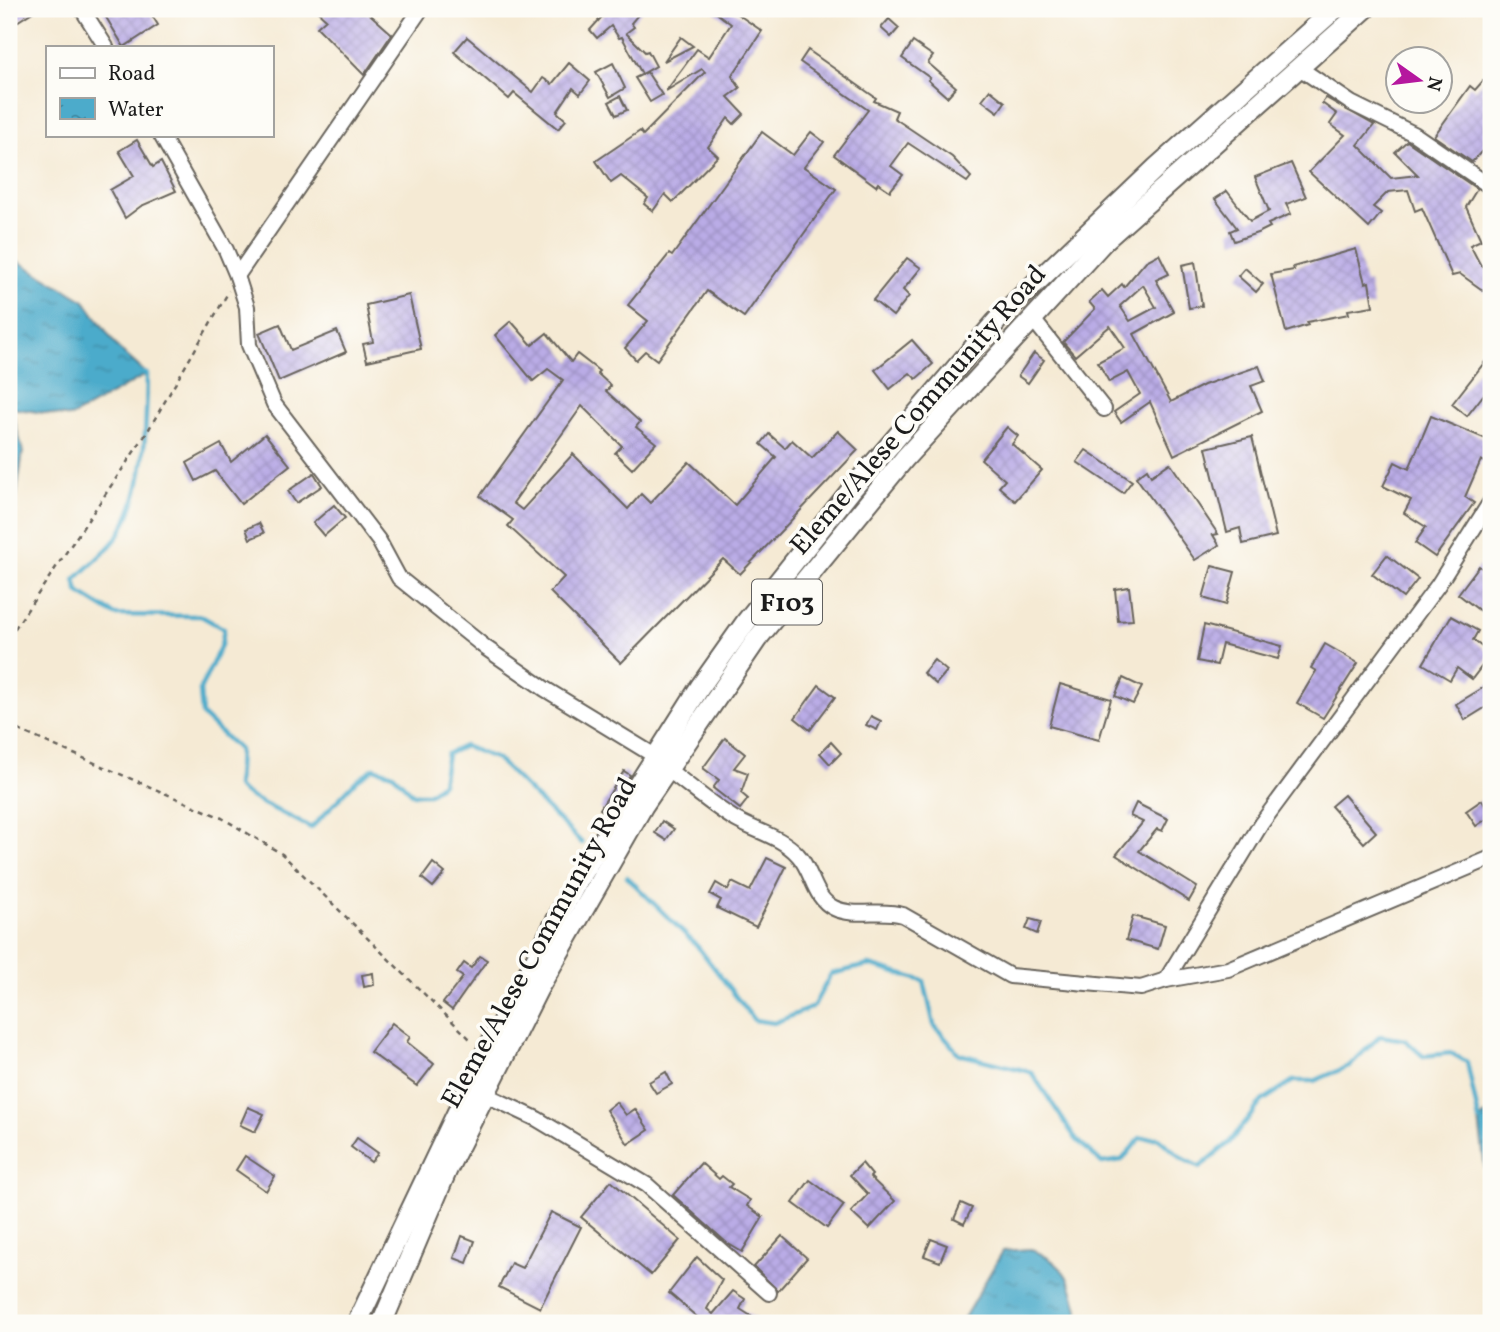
<svg xmlns="http://www.w3.org/2000/svg" width="1500" height="1332" viewBox="0 0 1500 1332" font-family="Vollkorn,serif">
<defs>
<pattern id="water-ripples" width="26" height="14" patternUnits="userSpaceOnUse" patternTransform="scale(1.75)"><rect width="26" height="14" fill="#4cabcb"/><path d="M2 4q2-2 4 0t4 0M15 11q2-2 4 0t4 0" fill="none" stroke="#3e8aa4"/></pattern>
<pattern id="building-cross-hatch" width="8" height="8" patternUnits="userSpaceOnUse" patternTransform="scale(1.75)"><rect width="8" height="8" fill="#baace6"/><path d="M0 0l8 8M0 8l8-8" fill="none" stroke="#9f93c5"/></pattern>
</defs>
<rect width="100%" height="100%" fill="#fdfcf7"/>
<filter id="ink" filterUnits="userSpaceOnUse"><feTurbulence type="fractalNoise" baseFrequency=".0143" numOctaves="2"/><feDisplacementMap in="SourceGraphic" scale="14" xChannelSelector="R" yChannelSelector="G"/><feConvolveMatrix kernelMatrix="1 2 1 2 8 2 1 2 1" color-interpolation-filters="sRGB"/></filter>
<filter id="wash" filterUnits="userSpaceOnUse"><feTurbulence type="fractalNoise" baseFrequency=".00686" numOctaves="4" result="noise"/><feDisplacementMap in="SourceGraphic" scale="28" xChannelSelector="R" yChannelSelector="G"/><feGaussianBlur stdDeviation="1.57" result="paint"/><feColorMatrix in="noise" values="0 0 0 0 0 0 0 0 0 0 0 0 0 0 0 0 0 1.4 0 .05"/><feComposite in="paint" operator="in"/></filter>
<g filter="url(#wash)">
<rect width="100%" height="100%" fill="#f5ead4"/>
<g fill="url(#water-ripples)" stroke="#346474" stroke-width="2">
<polygon points="9,256 85,301 118,348 147,374 71,417 11,408 23,451 14,513 14,576 9,582"/>
<polygon points="1491,1111 1491,1176 1485,1168 1479,1120"/>
<path d="M1030,1249C1069,1264 1072,1284 1081,1323H961L1003,1251Z"/>
</g>
<g fill="none" stroke-linecap="round" stroke-linejoin="round">
<g stroke="#4cabcb" stroke-width="4.5">
<path d="M142,373L147,374C146,424 147,488 120,533C110,550 89,565 75,580L78,592L115,615L201,616L224,629L221,645L200,690L202,715L239,750L237,787C251,801 290,815 311,828L357,780L374,768L393,774L413,794H429L442,783L447,754L464,746L497,759L582,843"/>
<polyline points="627,877 698,947 754,1020 774,1023 813,1007 831,974 869,965 924,981 934,1025 959,1054 1031,1072 1076,1139 1102,1163 1122,1160 1140,1138 1158,1138 1183,1159 1200,1167 1229,1143 1262,1101 1293,1081 1314,1081 1349,1066 1380,1036 1405,1040 1423,1056 1451,1053 1467,1062 1479,1120"/>
</g>
</g>
<g id="blocks">
<g fill="url(#building-cross-hatch)" fill-rule="evenodd">
<polygon points="9,9 37,9 9,27"/>
<polygon points="101,9 148,9 158,25 124,47"/>
<polygon points="315,9 364,9 392,34 364,75 317,27 326,19"/>
<polygon points="609,9 643,9 631,23 634,27 626,33 645,52 648,51 656,66 642,74 622,37 619,38 611,26 597,38 590,30"/>
<polygon points="711,9 730,9 762,31 732,76 740,88 728,97 744,114 734,124 728,118 708,147 718,156 673,202 665,194 653,211 644,204 648,198 621,176 611,183 596,161 640,131 643,135 705,72 702,69 666,91 697,49 709,57 731,24"/>
<polygon points="889,19 899,28 891,37 881,28"/>
<polygon points="467,37 533,92 543,78 552,84 569,63 590,81 580,94 573,88 557,112 566,120 558,129 514,93 509,99 454,52"/>
<polygon points="681,37 693,46 664,61"/>
<polygon points="913,42 933,56 928,63 956,87 947,97 928,80 930,78 902,58"/>
<polygon points="808,50 876,98 874,101 897,111 894,118 952,157 971,177 967,182 908,143 891,166 903,175 890,191 878,183 876,186 834,155 868,110 800,62"/>
<polygon points="613,63 625,88 610,97 596,72"/>
<polygon points="647,72 662,95 650,102 635,78"/>
<polygon points="1491,72 1491,141 1472,162 1434,136 1470,86 1475,90"/>
<polygon points="990,90 1005,102 998,112 982,100"/>
<polygon points="620,96 627,110 616,115 609,102"/>
<polygon points="1326,98 1374,125 1358,145 1391,178 1418,175 1395,152 1407,141 1477,189 1466,207 1481,240 1470,245 1480,264 1491,272 1491,296 1460,274 1452,276 1422,208 1415,211 1408,190 1388,192 1373,207 1381,213 1369,228 1309,172 1345,135 1330,124 1337,114 1322,103"/>
<polygon points="762,132 793,155 811,132 824,142 804,167 836,189 744,317 707,291 657,360 645,351 636,360 625,348 648,321 628,305 669,254 672,256"/>
<polygon points="137,140 153,167 161,162 176,191 141,206 125,218 110,190 134,176 119,151"/>
<polygon points="1291,163 1306,197 1286,204 1291,214 1268,224 1270,227 1260,232 1234,241 1230,231 1237,228 1215,199 1227,191 1250,221 1269,211 1255,177"/>
<polygon points="1356,249 1365,283 1369,282 1373,306 1348,310 1349,314 1307,322 1308,325 1286,332 1271,274 1294,270 1293,267"/>
<path d="M1159,254L1169,274L1156,280L1174,312L1134,334L1171,402L1204,385L1259,366L1265,381L1251,386L1262,411L1174,455L1150,402L1121,422L1114,412L1140,394L1128,372L1109,382L1098,362L1125,348L1110,326L1075,356L1063,342L1095,309L1089,302L1102,290L1108,297L1122,284L1124,287L1146,261ZM1143,285L1156,307L1130,321L1120,306Z"/>
<polygon points="907,258 921,268 903,290 909,296 893,316 873,300"/>
<polygon points="1195,262 1202,306 1189,308 1182,265"/>
<polygon points="1245,268 1263,284 1256,292 1238,276"/>
<polygon points="409,295 421,349 367,361 363,344 373,342 366,305"/>
<polygon points="511,321 532,345 547,333 571,362 577,354 599,371 597,373 611,386 606,391 640,422 636,427 656,443 632,469 615,453 622,446 582,406 513,503 522,510 573,454 628,509 641,494 650,503 689,462 735,505 776,457 761,444 769,434 785,448 792,440 812,458 838,431 858,450 740,574 723,559 621,663 550,592 564,577 508,526 513,520 480,496 563,380 548,369 533,381 495,335"/>
<polygon points="280,324 291,350 337,331 346,352 279,381 259,333"/>
<polygon points="912,340 933,364 916,379 910,373 890,389 875,370"/>
<polygon points="1034,353 1044,360 1028,383 1018,376"/>
<polygon points="1491,354 1491,385 1467,416 1452,404"/>
<polygon points="1431,416 1491,441 1491,465 1481,460 1465,497 1474,503 1435,557 1415,543 1426,527 1404,513 1411,500 1383,486 1395,462 1409,469"/>
<polygon points="1007,427 1018,436 1012,444 1042,470 1015,501 999,487 1005,480 981,459"/>
<polygon points="265,434 290,465 241,504 215,471 196,481 187,463 221,444 231,462"/>
<polygon points="1252,437 1276,536 1243,544 1240,528 1227,532 1206,448"/>
<polygon points="1086,450 1132,481 1123,493 1077,462"/>
<polygon points="1170,463 1218,534 1213,535 1219,545 1195,560 1136,477 1147,469 1151,476"/>
<polygon points="314,473 322,486 296,503 288,491"/>
<polygon points="334,505 345,518 324,536 313,523"/>
<polygon points="259,523 264,533 250,539 246,529"/>
<polygon points="1387,555 1418,579 1403,598 1372,574"/>
<polygon points="1212,566 1235,572 1226,605 1203,598"/>
<polygon points="1479,566 1491,575 1491,604 1484,614 1458,594"/>
<polygon points="1129,587 1133,620 1118,621 1115,589"/>
<polygon points="1451,616 1478,631 1473,640 1491,654 1472,679 1457,668 1450,680 1423,664"/>
<polygon points="1204,625 1282,646 1278,659 1222,644 1217,665 1197,661"/>
<polygon points="1325,644 1358,663 1323,718 1297,703 1316,671 1311,668"/>
<polygon points="934,660 947,671 936,684 923,673"/>
<polygon points="1123,678 1142,687 1133,704 1115,696"/>
<polygon points="1491,683 1491,704 1465,720 1456,704"/>
<polygon points="1060,684 1111,699 1099,740 1049,726"/>
<polygon points="819,685 835,697 810,730 795,718"/>
<polygon points="871,716 881,721 877,730 866,725"/>
<polygon points="725,738 745,754 734,768 748,773 741,793 748,799 740,809 713,788 719,780 703,768"/>
<polygon points="831,742 841,753 830,764 820,753"/>
<polygon points="624,771 630,775 606,813 600,809"/>
<polygon points="1344,795 1376,832 1364,843 1331,806"/>
<polygon points="1482,800 1491,816 1476,826 1466,811"/>
<polygon points="1136,803 1168,819 1162,831 1157,829 1139,851 1197,887 1189,901 1116,855 1143,822 1130,816"/>
<polygon points="662,821 674,829 666,840 655,833"/>
<polygon points="767,858 786,867 756,927 717,908 721,900 710,894 716,883 728,890 732,882 750,891"/>
<polygon points="433,863 445,873 433,887 422,878"/>
<polygon points="1133,916 1165,925 1158,949 1126,940"/>
<polygon points="1030,919 1041,922 1037,934 1026,929"/>
<polygon points="480,956 487,960 452,1010 443,1003 463,977 457,973 464,963 471,968"/>
<polygon points="373,973 374,985 364,987 362,975"/>
<polygon points="392,1023 410,1037 407,1042 434,1064 417,1086 370,1052"/>
<polygon points="666,1072 672,1084 656,1093 649,1082"/>
<polygon points="616,1102 626,1115 635,1109 649,1130 628,1144 606,1110"/>
<polygon points="248,1107 264,1114 255,1132 240,1125"/>
<polygon points="357,1138 378,1153 371,1162 351,1147"/>
<polygon points="245,1156 275,1176 266,1191 236,1170"/>
<polygon points="701,1163 719,1179 722,1176 732,1184 729,1187 750,1200 747,1206 763,1217 742,1252 727,1243 673,1195"/>
<polygon points="862,1163 872,1175 870,1177 895,1201 869,1229 851,1212 868,1194 850,1175"/>
<polygon points="810,1180 844,1205 827,1228 793,1203"/>
<polygon points="611,1181 680,1240 651,1275 581,1217"/>
<polygon points="961,1203 972,1208 964,1224 954,1219"/>
<polygon points="551,1212 581,1227 540,1308 499,1287 511,1263 522,1268"/>
<polygon points="462,1236 475,1241 467,1263 454,1258"/>
<polygon points="782,1236 807,1258 778,1291 754,1267"/>
<polygon points="931,1239 947,1245 940,1262 924,1256"/>
<polygon points="697,1257 722,1280 707,1309 713,1314 733,1291 745,1299 740,1309 762,1323 704,1323 669,1293"/>
</g>
</g>
</g>
<g filter="url(#ink)">
<use href="#blocks" fill-opacity="0" stroke="#68645c" stroke-width="2"/>
<g fill="none" stroke-linecap="round" stroke-linejoin="round">
<defs>
<g id="minor">
<polyline points="82,9 106,47"/>
<polyline points="1298,67 1351,103 1414,134 1491,187"/>
<polyline points="161,135 226,250 237,276 247,307 249,345 274,404 379,541 399,578 486,648 545,689 655,756"/>
<polyline points="237,276 421,9"/>
<polyline points="1032,318 1104,409"/>
<path d="M667,769C689,785 710,804 733,818C754,831 781,836 798,855C813,871 813,898 834,908C855,918 881,908 903,915L1010,976L1141,988L1166,980L1228,969L1491,858"/>
<polyline points="1166,980 1261,824 1438,585 1491,501"/>
<polyline points="484,1094 537,1119 647,1185 769,1293"/>
</g>
<g id="major">
<polyline points="357,1323 485,1054 579,878 700,687 746,622 852,489 1001,316 1157,167 1335,9"/>
<polyline points="382,1323 447,1170 538,989 643,806 757,639 905,458 1104,241 1365,9"/>
</g>
</defs>
<use href="#minor" stroke="#68645c" stroke-width="18"/>
<use href="#major" stroke="#68645c" stroke-width="23"/>
<g stroke="#68645c" stroke-width="2.5" stroke-dasharray="5 5" stroke-linecap="butt">
<polyline points="9,637 146,434 229,291"/>
<polyline points="9,726 222,818 282,854 472,1041"/>
</g>
<use href="#minor" stroke="#fff" stroke-width="14"/>
<use href="#major" stroke="#fff" stroke-width="19"/>
</g>
</g>
<g text-anchor="middle" stroke-width="7" stroke-linejoin="round" paint-order="stroke">
<rect fill="#fdfcf7" stroke="#605f5e" stroke-width="2" x="752" y="579.5" width="70" height="45" rx="5"/>
<g font-size="26" font-weight="bold" fill="#1c1c1c">
<text x="787" y="611">F103</text>
</g>
<g font-size="28" fill="#1c1c1c" stroke="#fdfcf7">
<text transform="translate(917 409) rotate(-49)" y="10">Eleme/Alese Community Road</text>
<text transform="translate(538 942) rotate(-61)" y="10">Eleme/Alese Community Road</text>
</g>
</g>
<rect width="1500" height="1332" fill="none" stroke="#fdfcf7" stroke-width="35"/>
<rect x="46" y="46" width="228" height="91" fill="#fdfcf7" stroke="#a3a29f" stroke-width="2"/>
<rect x="60" y="68" width="35" height="10" fill="#ffffff" stroke="#a3a29f" stroke-width="2"/>
<text x="108" y="80" font-size="21" fill="#1c1c1c">Road</text>
<rect x="60" y="98" width="35" height="21" fill="url(#water-ripples)" stroke="#a3a29f" stroke-width="2"/>
<text x="108" y="116" font-size="21" fill="#1c1c1c">Water</text>
<g transform="translate(1419 80) rotate(104)"><circle r="33" fill="#fdfcf7" stroke="#a3a29f" stroke-width="2"/>
<path d="M0-5L12 26L0 18L-12 26Z" fill="#b5179e"/>
<text y="-10" font-size="19" font-weight="bold" text-anchor="middle" fill="#1c1c1c">N</text>
</g>
</svg>
